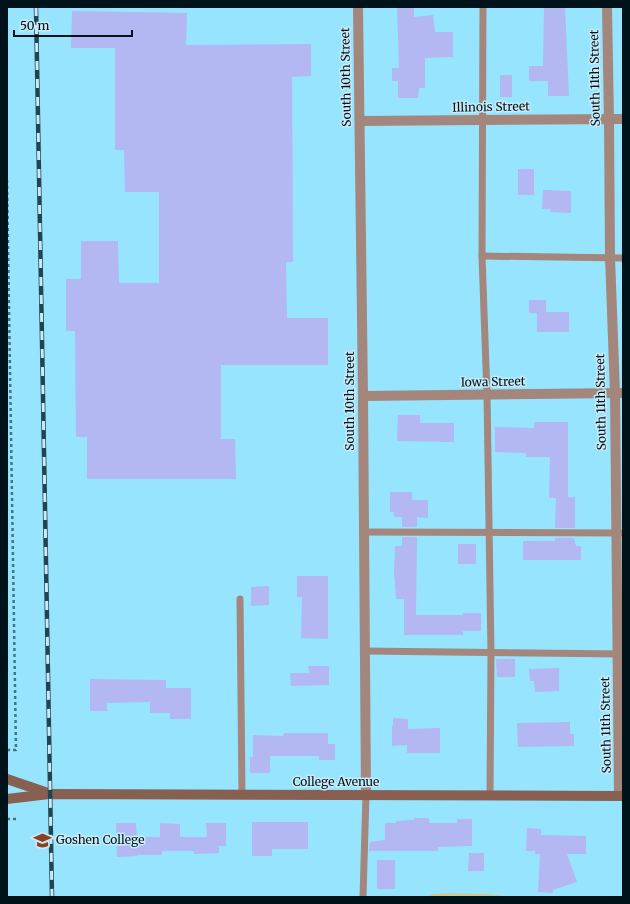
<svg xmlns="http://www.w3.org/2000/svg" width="630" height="904" viewBox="0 0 630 904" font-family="Merriweather,serif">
<rect width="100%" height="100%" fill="#97e4ff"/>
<polygon fill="#cec89a" points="449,893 488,894 512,897 426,897 432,894"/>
<g fill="#b3b7f2">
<polygon points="397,7 414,7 414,17 433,15 435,32 453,32 453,57 425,58 425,88 419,88 418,98 398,98 398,81 392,81 392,68 399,68"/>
<polygon points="544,7 565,7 569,96 548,96 548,81 529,81 529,66 543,66"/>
<polygon points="72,11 187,13 186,45 311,44 311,76 292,77 293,262 286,262 287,318 328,318 328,365 221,365 221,439 235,439 236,479 87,479 87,437 76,437 75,331 66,331 66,279 81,279 81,241 118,241 119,283 159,283 159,192 125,192 124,150 115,150 115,48 71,48"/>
<rect x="500" y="75" width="12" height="22"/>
<rect x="518" y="169" width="16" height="26"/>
<polygon points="543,190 571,191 571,213 550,212 551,209 542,209"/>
<polygon points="529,300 546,300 546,312 569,312 569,332 537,332 537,313 529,313"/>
<polygon points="398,415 420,415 420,423 454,423 454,442 397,441"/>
<polygon points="534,422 568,422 568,497 575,497 575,528 555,528 556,498 549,498 550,457 526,457 526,453 495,452 495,427 534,428"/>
<polygon points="390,492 412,492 412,500 428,500 428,518 417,517 417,527 402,527 402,517 394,517 394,512 390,512"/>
<polygon points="402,537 417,537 416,615 463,615 463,613 481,613 481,631 463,631 463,635 404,635 404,599 396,599 394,571 395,546 402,546"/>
<polygon points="555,538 574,538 576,546 581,546 581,560 523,560 523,541 555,541"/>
<rect x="458" y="544" width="18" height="20"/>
<polygon points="297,576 328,576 328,639 301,638 302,597 297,597"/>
<polygon points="269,586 269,605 251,606 251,587"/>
<polygon points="496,659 515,659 515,677 497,677"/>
<polygon points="308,666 329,666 329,685 291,686 290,673 309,673"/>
<polygon points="559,668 559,691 535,692 534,681 530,681 529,669"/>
<polygon points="90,679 166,680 166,688 191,688 191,719 170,719 170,713 150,713 150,702 107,703 107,711 90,711"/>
<polygon points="393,718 408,719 408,729 440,728 440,753 407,753 407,745 392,746 392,726 393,726"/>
<polygon points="570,722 570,734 574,734 574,746 518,747 517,723"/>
<polygon points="284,733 328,733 328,744 335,744 335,760 319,760 319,756 270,756 270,773 250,773 250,757 253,757 253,735 283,736"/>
<polygon points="414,818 429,818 429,822 431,823 457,823 457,819 472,819 472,846 438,847 438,851 369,851 370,842 385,840 385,823 396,823 396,821 414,820"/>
<polygon points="252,822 308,822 308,849 272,849 272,856 252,856"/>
<polygon points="116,823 136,823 137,837 160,837 160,823 180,824 180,837 207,837 206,823 226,823 226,846 219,846 219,853 194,854 194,851 162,851 162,855 137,855 137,856 117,857"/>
<polygon points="527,828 541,829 541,835 586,836 586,854 567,854 577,882 553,890 553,893 538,892 540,854 535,854 535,851 526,851"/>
<polygon points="469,853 484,853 484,871 468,871"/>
<rect x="377" y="860" width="18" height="29"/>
</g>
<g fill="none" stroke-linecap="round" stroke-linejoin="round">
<g stroke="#457383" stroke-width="2.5" stroke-dasharray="3 3" stroke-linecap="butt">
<polyline points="7,180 16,750 7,750"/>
<polyline points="7,819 18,819"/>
</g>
<g stroke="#a3877c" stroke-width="7">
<polyline points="483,7 482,256 487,395 491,653 490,795"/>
<polyline points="482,256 623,258"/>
<polyline points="364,532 623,533"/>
<polyline points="240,599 242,795"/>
<polyline points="365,651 623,654"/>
<polyline points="363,897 366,795"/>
</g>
<g stroke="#a3877c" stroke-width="10">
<polyline points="358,7 363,396 366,795"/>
<polyline points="607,7 609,119 610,257 615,393 619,796"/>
<polyline points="360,121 623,119"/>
<polyline points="363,396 623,393"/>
</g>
<g stroke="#886051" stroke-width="10">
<polyline points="7,779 48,793"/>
<polyline points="7,799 49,794 623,796"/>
</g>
<defs>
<polyline id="rail" points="36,7 52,897"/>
</defs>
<use href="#rail" stroke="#23434f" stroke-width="4.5"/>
<use href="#rail" stroke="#c7ebf8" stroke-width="3" stroke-dasharray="9" stroke-linecap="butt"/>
</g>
<defs>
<symbol id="university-bare" viewBox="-9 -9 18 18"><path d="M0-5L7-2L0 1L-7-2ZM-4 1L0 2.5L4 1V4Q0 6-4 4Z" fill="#8a4124" stroke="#c7ebf8" stroke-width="2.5" paint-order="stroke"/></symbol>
</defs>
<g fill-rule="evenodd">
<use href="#university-bare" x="30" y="828" width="25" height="25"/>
</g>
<g text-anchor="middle" stroke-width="3" stroke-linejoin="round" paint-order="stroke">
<g font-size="12" fill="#00131a" stroke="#c7ebf8">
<text transform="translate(346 77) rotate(-91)" y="4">South 10th Street</text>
<text transform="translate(595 78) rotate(-91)" y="4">South 11th Street</text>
<text transform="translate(491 107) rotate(-1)" y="4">Illinois Street</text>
<text transform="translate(493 382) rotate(-1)" y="4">Iowa Street</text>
<text transform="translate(350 401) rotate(-90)" y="4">South 10th Street</text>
<text transform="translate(601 402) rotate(-91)" y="4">South 11th Street</text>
<text transform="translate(606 725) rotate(-91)" y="4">South 11th Street</text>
<text x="336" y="786">College Avenue</text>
</g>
<g font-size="12" fill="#00131a" stroke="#c7ebf8" text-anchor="start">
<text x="56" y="844">Goshen College</text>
</g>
</g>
<rect width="630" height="904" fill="none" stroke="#00131a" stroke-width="16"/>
<path d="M14 30v6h118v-6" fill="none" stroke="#00131a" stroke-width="2"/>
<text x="20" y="30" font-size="12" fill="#00131a" stroke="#c7ebf8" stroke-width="3" paint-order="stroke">50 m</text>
</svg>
